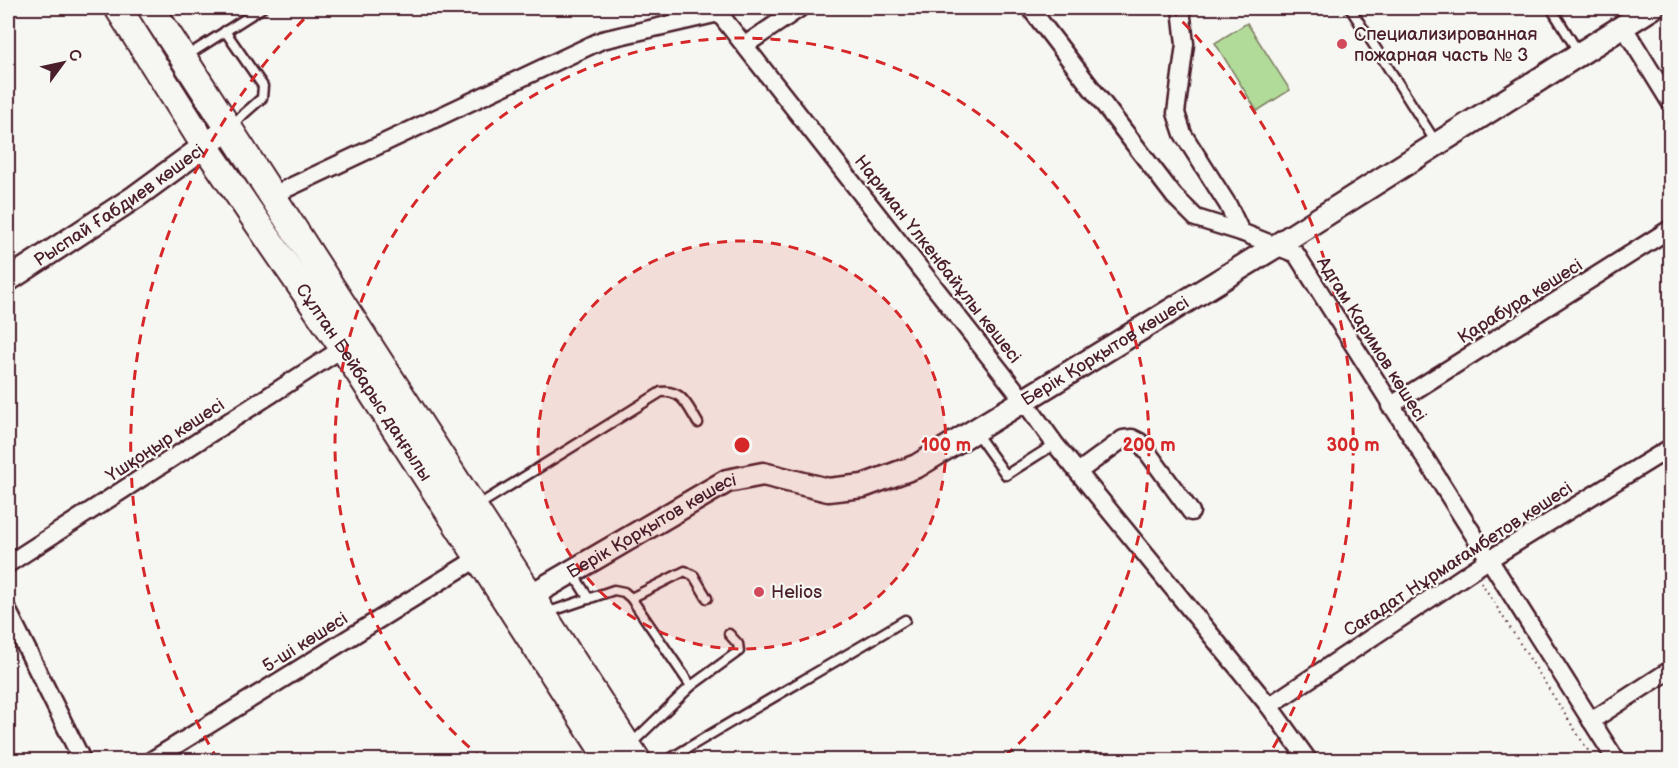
<svg xmlns="http://www.w3.org/2000/svg" width="1678" height="768" viewBox="0 0 1678 768" font-family="'Balsamiq Sans',sans-serif">
<rect width="100%" height="100%" fill="#f6f6f2"/>
<filter id="ink" filterUnits="userSpaceOnUse"><feTurbulence type="fractalNoise" baseFrequency=".0167" numOctaves="2"/><feDisplacementMap in="SourceGraphic" scale="12" xChannelSelector="R" yChannelSelector="G"/><feConvolveMatrix kernelMatrix="1 2 1 2 8 2 1 2 1" color-interpolation-filters="sRGB"/></filter>
<g filter="url(#ink)">
<polygon fill="#b1db98" stroke="#7e7d62" stroke-width="1.5" points="1247,23 1290,90 1257,111 1215,43"/>
<g fill="none" stroke-linecap="round" stroke-linejoin="round">
<defs>
<g id="lane">
<polyline points="1350,8 1437,144"/>
<polyline points="1551,8 1579,53"/>
<polyline points="225,31 263,86 262,98 229,127"/>
<polyline points="185,57 262,8"/>
<polyline points="976,433 1006,475 1055,444"/>
<path d="M477,506L661,392C682,389 688,407 698,423"/>
<polyline points="572,572 589,599"/>
<polyline points="631,598 685,571 694,576 707,598"/>
<polyline points="546,613 614,590 624,592 631,598 691,686 631,744"/>
<polyline points="691,686 739,651 738,644 729,634"/>
<path d="M668,760C746,712 826,668 905,620"/>
</g>
<g id="street">
<polyline points="715,8 1024,401 1055,444 1269,706 1308,760"/>
<polyline points="1030,8 1174,196 1196,218 1241,232 1296,254 1616,760"/>
<polyline points="1181,8 1185,44 1176,113 1183,134 1228,205 1241,232"/>
<polyline points="1623,26 1670,102"/>
<polyline points="745,45 800,8"/>
<polyline points="271,196 602,40 719,13"/>
<polyline points="1390,406 1670,229"/>
<polyline points="1078,472 1123,439 1132,438 1140,442 1191,512"/>
<polyline points="8,564 343,348"/>
<polyline points="8,611 82,760"/>
<polyline points="1269,706 1488,560 1670,448"/>
<polyline points="1591,721 1670,670"/>
<polyline points="152,760 478,558"/>
</g>
<g id="secondary">
<path id="s1" d="M8,280L135,197L228,129"/>
<path id="s2" d="M530,596L727,481L763,474L828,490L863,486L917,466L1276,246L1652,8"/>
</g>
<g id="primary">
<path id="s3" d="M118,8L205,146L343,348L609,760"/>
<polyline points="151,8 637,760"/>
</g>
</defs>
<use href="#lane" stroke="#4a1f2b" stroke-width="13"/>
<use href="#street" stroke="#4a1f2b" stroke-width="21"/>
<use href="#secondary" stroke="#4a1f2b" stroke-width="27"/>
<use href="#primary" stroke="#4a1f2b" stroke-width="30"/>
<polyline stroke="#4a1f2b" stroke-width="2" stroke-dasharray="1.5 4.5" stroke-linecap="butt" points="1481,582 1594,760"/>
<use href="#lane" stroke="#f6f6f2" stroke-width="8"/>
<use href="#street" stroke="#f6f6f2" stroke-width="16"/>
<use href="#secondary" stroke="#f6f6f2" stroke-width="22"/>
<use href="#primary" stroke="#f6f6f2" stroke-width="26"/>
</g>
</g>
<circle cx="742" cy="445" r="204" fill="#d62828" fill-opacity=".12"/>
<g fill="none" stroke="#d62828" stroke-width="3" stroke-dasharray="10 8">
<circle cx="742" cy="445" r="204"/>
<path d="M483 759A407 407 0 1 1 1001 759"/>
<path d="M218 760A611 611 0 0 1 314 9M1170 9A611 611 0 0 1 1266 760"/>
</g>
<g fill="#d1495b" stroke="#f6f6f2" stroke-width="2">
<circle cx="1342" cy="44" r="6"/>
<circle cx="759" cy="592" r="6"/>
</g>
<g text-anchor="middle" stroke-width="4.5" stroke-linejoin="round" paint-order="stroke">
<g font-size="18" fill="#4a1f2b" stroke="#f6f6f2" text-anchor="start">
<text x="1354" y="40">Специализированная<tspan x="1354" dy="21">пожарная часть № 3</tspan></text>
<text x="771" y="598">Helios</text>
</g>
<g font-size="18" fill="#4a1f2b" stroke="#f6f6f2">
<text dy="6" stroke="none"><textPath href="#s1" startOffset="134">Рыспай Ғабдиев көшесі</textPath></text>
<text transform="translate(938 259) rotate(52)" y="6">Нариман Үлкенбайұлы көшесі</text>
<text transform="translate(1520 301) rotate(-32)" y="6">Қарабура көшесі</text>
<text transform="translate(1372 339) rotate(58)" y="6">Адгам Каримов көшесі</text>
<text dy="6" stroke="none"><textPath href="#s2" startOffset="645">Берік Қорқытов көшесі</textPath></text>
<text dy="6" stroke="none"><textPath href="#s3" startOffset="448">Сұлтан Бейбарыс даңғылы</textPath></text>
<text transform="translate(165 440) rotate(-33)" y="6">Үшқоңыр көшесі</text>
<text dy="6" stroke="none"><textPath href="#s2" startOffset="141">Берік Қорқытов көшесі</textPath></text>
<text transform="translate(1458 559) rotate(-33)" y="6">Сағадат Нұрмағамбетов көшесі</text>
<text transform="translate(305 642) rotate(-32)" y="6">5-ші көшесі</text>
</g>
</g>
<circle cx="742" cy="445" r="9" fill="#d62828" stroke="#f6f6f2" stroke-width="3"/>
<g font-size="18" text-anchor="middle" font-weight="bold" fill="#d62828" stroke="#f6f6f2" stroke-width="4.5" stroke-linejoin="round" paint-order="stroke">
<text x="946" y="451">100 m</text>
<text x="1149" y="451">200 m</text>
<text x="1353" y="451">300 m</text>
</g>
<rect width="1678" height="768" fill="none" stroke="#f6f6f2" stroke-width="30"/>
<rect x="15" y="15" width="1648" height="738" fill="none" stroke="#4a1f2b" stroke-width="2" filter="url(#ink)"/>
<g transform="translate(63 63) rotate(57)" stroke="#f6f6f2" stroke-width="4.5" paint-order="stroke">
<path d="M0-4.5L10 22L0 15L-10 22Z" fill="#4a1f2b"/>
<text y="-9" font-size="16" font-weight="bold" text-anchor="middle" fill="#4a1f2b">С</text>
</g>
</svg>
